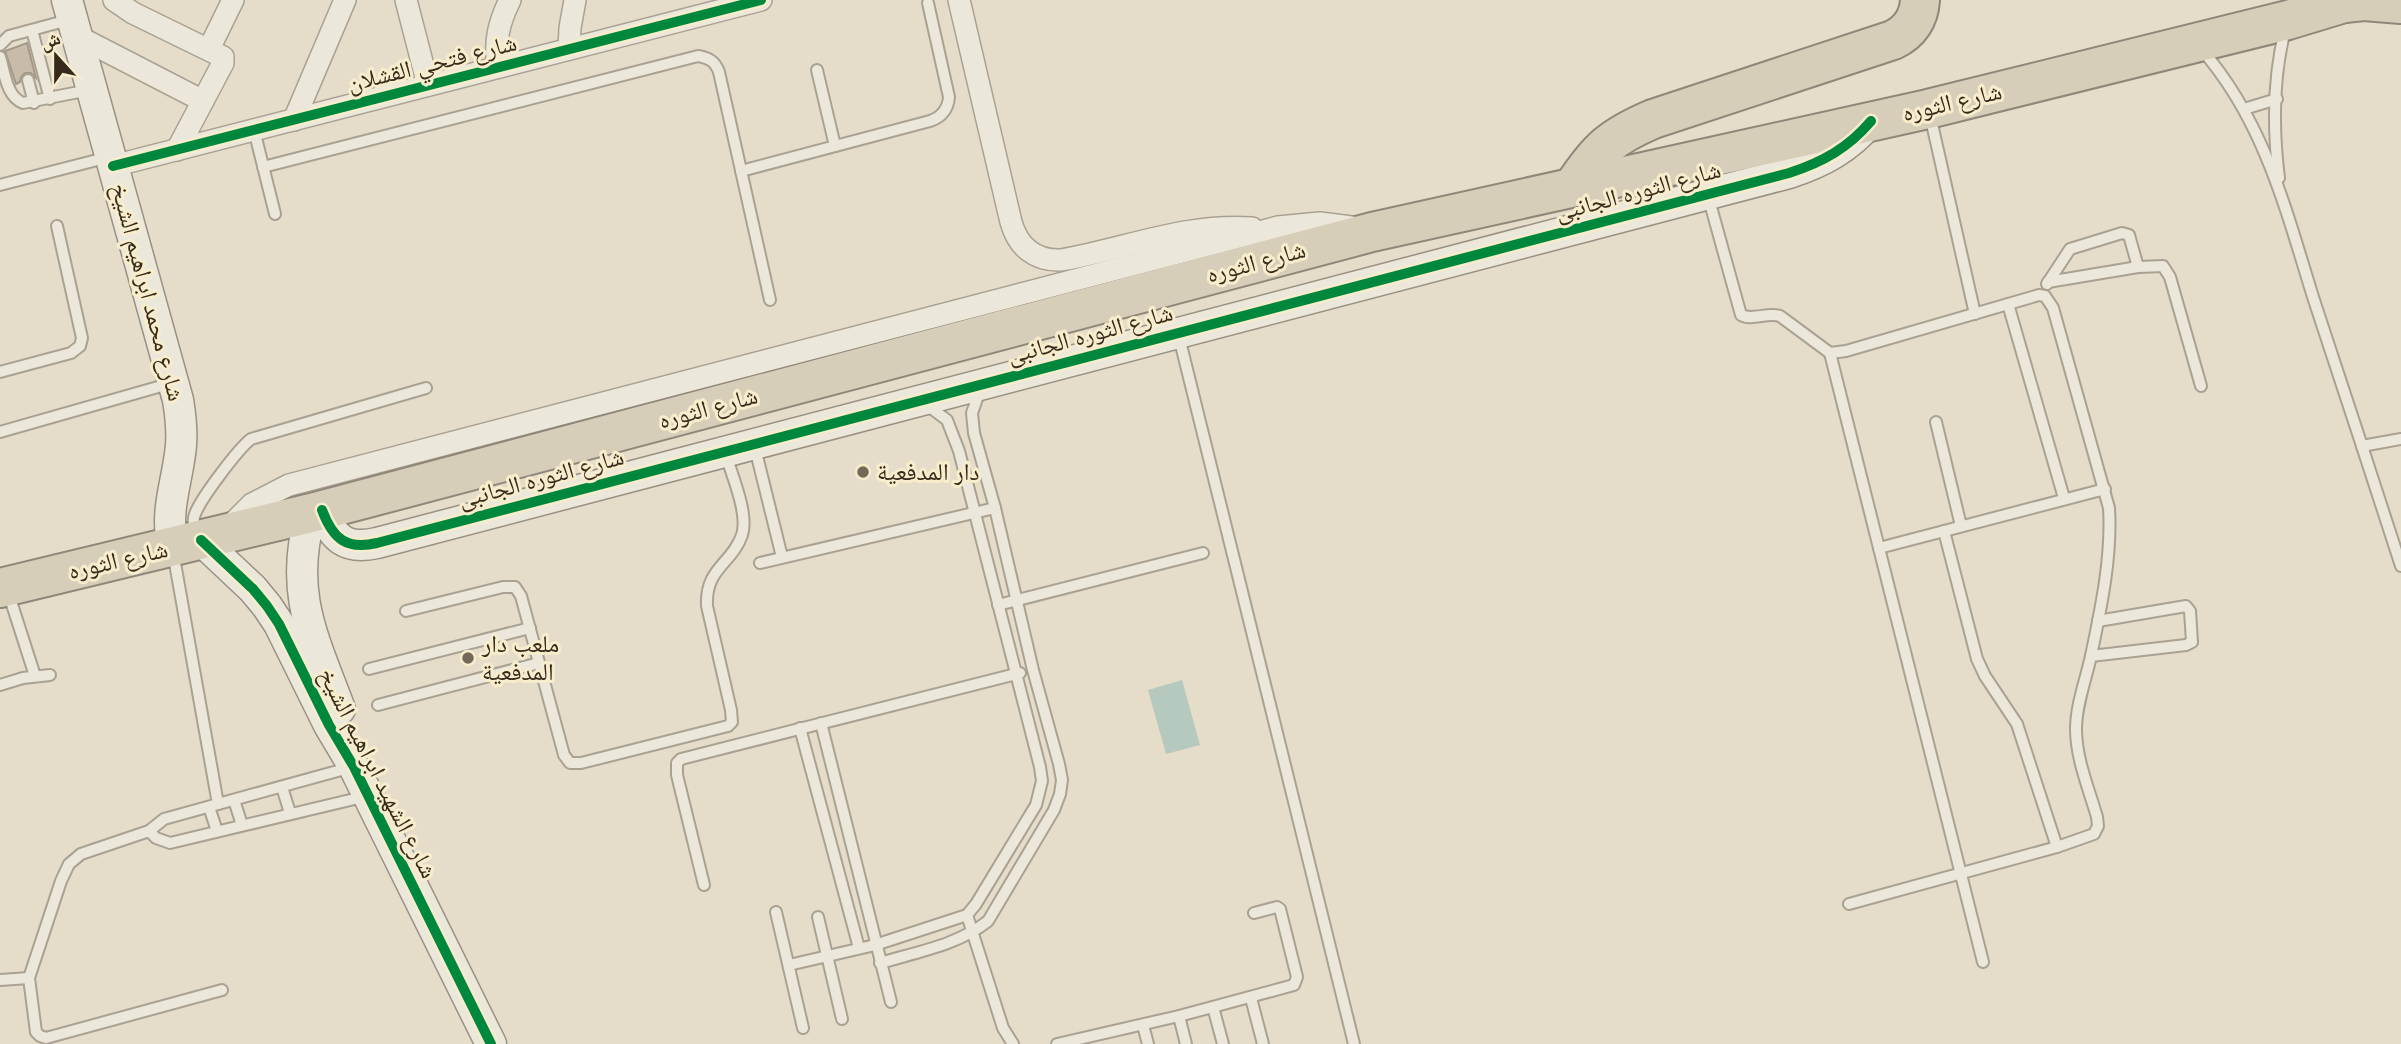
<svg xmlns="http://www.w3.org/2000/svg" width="2401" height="1044" viewBox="0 0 2401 1044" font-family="'Times New Roman','Noto Naskh Arabic',serif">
<rect width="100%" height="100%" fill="#e5ddc9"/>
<polygon fill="#b5c9be" points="1182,680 1200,745 1166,754 1148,690"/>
<polygon fill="#c8bbaa" stroke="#a49889" stroke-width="2" points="27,43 36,78 31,73 25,73 21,77 20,82 16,84 5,51"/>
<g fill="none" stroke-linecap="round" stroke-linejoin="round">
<defs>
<g id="lane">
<polyline points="32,30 50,99"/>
<polyline points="0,45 9,36 72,19"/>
<path d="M2202,50C2264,121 2286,210 2313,297C2329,347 2346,396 2362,446"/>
<path d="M0,57C5,73 6,96 23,103L89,90"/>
<polyline points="817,70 835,146"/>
<polyline points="28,80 34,103"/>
<polyline points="2244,109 2277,99"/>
<polyline points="1930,115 1975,314"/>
<polyline points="254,130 275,214"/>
<path d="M263,167L698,56C709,58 715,61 719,72L770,300"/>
<path d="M741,171L930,121C942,117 948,109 949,97L928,3"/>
<path d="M2279,178C2273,130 2273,77 2285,30"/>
<polyline points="0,185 109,157"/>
<path d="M1708,196L1741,315C1752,321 1767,312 1780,316L1830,353L1846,351L2039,295L2045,296L2053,308L2109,508C2112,557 2101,608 2091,656C2086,679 2076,705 2076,729C2076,759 2089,789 2097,817L2098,826L2094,834L2057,847L1849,904"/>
<polyline points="2048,282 2138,267 2163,266 2170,277 2201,386"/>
<polyline points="2047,284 2070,249 2122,233 2129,235 2138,267"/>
<polyline points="2008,304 2064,498"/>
<polyline points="1179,337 1354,1044"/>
<polyline points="1830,353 1983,962"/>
<polyline points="0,372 71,353 80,346 82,338 57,226"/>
<polyline points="1936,422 1961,526"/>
<polyline points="0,432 172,383"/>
<polyline points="2401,439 2362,446 2401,566"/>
<polyline points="754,444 782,557"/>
<polyline points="1944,531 1977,659 1985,676 2017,724 2057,847"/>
<path d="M197,535C194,528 192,521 195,514C201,498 238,449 251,439L426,388"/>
<polyline points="1879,548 2105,489"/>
<polyline points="173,552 218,804"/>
<polyline points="760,563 995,508"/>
<polyline points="8,592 35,676"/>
<polyline points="998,605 1203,553"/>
<path d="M406,611L503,587H515L521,596L564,755L570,763H581L728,726L732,722L731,710L707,606C705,568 732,564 742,535C749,514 732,476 726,455"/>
<polyline points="2091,656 2186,645 2192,642 2190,611 2186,606 2098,621"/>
<polyline points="369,669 530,628"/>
<polyline points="0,685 23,678 50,675"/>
<polyline points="378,705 539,663"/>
<polyline points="821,723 891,1002"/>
<polyline points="800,728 859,948"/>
<polyline points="282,787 290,813"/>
<polyline points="234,800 242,825"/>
<polyline points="209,807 217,831"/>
<polyline points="149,831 156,838 170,843 367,796"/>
<polyline points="704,885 677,775 677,763 681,759 1020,673"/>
<polyline points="776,912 803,1028"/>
<polyline points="967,915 1003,1028 1013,1044"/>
<polyline points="818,917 842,1019"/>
<path d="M880,963C917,952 958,945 988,921L1054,810L1060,794L1062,780L1059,764L1033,670L995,508L974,433L972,413L980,390"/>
<polyline points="789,965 875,945 967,915 976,904 1036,805 1042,781 1040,767 959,451 947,420 927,405"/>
<polyline points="0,980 29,978"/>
<polyline points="222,990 46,1038 40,1036 36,1032 29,978 61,881 69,864 81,854 149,831 164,819 352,767"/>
<polyline points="1251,998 1263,1044"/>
<polyline points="1213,1007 1223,1044"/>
<polyline points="1179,1016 1186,1044"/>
<polyline points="1143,1025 1148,1044"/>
<polyline points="1057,1044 1179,1016 1294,985 1297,977 1280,909 1277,907 1254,913"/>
</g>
<g id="street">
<polyline points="114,0 133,13 223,57 223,63 177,150"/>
<polyline points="406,0 428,85"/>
<path d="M959,0L1011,222C1018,247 1035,261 1061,260C1125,249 1186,223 1252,228"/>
<polyline points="77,36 203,101"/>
<polyline points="209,49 233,0"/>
<polyline points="569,49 570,28 575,0"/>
<path d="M498,67C494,42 499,22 510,0"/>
<polyline points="294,120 345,0"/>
<polyline points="113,166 761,0"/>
<polyline points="226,530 252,504 289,485 1278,227 1320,223 1359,228"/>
</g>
<g id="secondary">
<path d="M67,0L178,400C181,418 183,436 180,454C175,490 166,509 172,547"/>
<path d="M322,510C333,539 346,550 377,543L1789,173C1823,162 1848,148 1871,121"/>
<path d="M311,513C288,591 313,637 340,709"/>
<polyline points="201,540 253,589 267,606 279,624 329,725 354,767 491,1044"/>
</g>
<g id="highway">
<polyline points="2344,3 2364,1 2401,4"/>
<path d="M1573,187C1598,149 1611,137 1653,119L1893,40C1910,32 1919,18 1920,0"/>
<polyline points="0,588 311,513 1372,232 1928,109 2288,20 2354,0"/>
</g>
</defs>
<use href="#lane" stroke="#a9a293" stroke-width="14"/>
<use href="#street" stroke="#a9a293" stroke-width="24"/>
<use href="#secondary" stroke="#999183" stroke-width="33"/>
<use href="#highway" stroke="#8f8779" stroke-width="42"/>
<use href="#lane" stroke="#ece7db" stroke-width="10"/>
<use href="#street" stroke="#ece7db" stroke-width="21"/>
<use href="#secondary" stroke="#ece7db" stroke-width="30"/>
<use href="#highway" stroke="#d7ceba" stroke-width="38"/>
<defs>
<g id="cycleway">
<polyline points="113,166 761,0"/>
<path d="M322,510C333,539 346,550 377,543L1789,173C1823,162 1848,148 1871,121"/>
<polyline points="201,540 253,589 267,606 279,624 329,725 354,767 491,1044"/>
</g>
</defs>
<use href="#cycleway" stroke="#f7edcd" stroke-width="15"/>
<use href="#cycleway" stroke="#00873e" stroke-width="10"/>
</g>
<g fill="#746958" stroke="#f7edcd" stroke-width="2.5">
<circle cx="863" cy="472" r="7"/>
<circle cx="468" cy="658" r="7"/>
</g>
<g text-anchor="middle" stroke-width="6" stroke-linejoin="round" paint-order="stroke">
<g font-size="24" fill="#372a1b" stroke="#f7edcd">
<text transform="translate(432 63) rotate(-14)" y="8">شارع فتحي القشلان</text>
<text transform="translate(1952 102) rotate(-13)" y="8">شارع الثوره</text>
<text transform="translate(1638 191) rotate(-15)" y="8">شارع الثوره الجانبى</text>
<text transform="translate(1256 262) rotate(-15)" y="8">شارع الثوره</text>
<text transform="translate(148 292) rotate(75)" y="8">شارع محمد ابراهيم الشيخ</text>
<text transform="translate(1090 334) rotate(-15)" y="8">شارع الثوره الجانبى</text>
<text transform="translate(708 408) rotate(-15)" y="8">شارع الثوره</text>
<text transform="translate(541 478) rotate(-15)" y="8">شارع الثوره الجانبى</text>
<text transform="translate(118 560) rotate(-13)" y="8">شارع الثوره</text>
<text transform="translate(378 773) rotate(63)" y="8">شارع الشهيد ابراهيم الشيخ</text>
</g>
<g font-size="24" fill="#372a1b" stroke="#f7edcd" text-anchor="start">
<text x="877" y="480">دار المدفعية</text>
<text x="482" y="652">ملعب دار<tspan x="482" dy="28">المدفعية</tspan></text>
</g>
</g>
<g transform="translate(56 56) rotate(339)" stroke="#f7edcd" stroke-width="5" paint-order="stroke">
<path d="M0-5L12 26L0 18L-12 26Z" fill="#372a1b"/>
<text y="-10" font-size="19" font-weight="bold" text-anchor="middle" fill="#372a1b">ش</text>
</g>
</svg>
